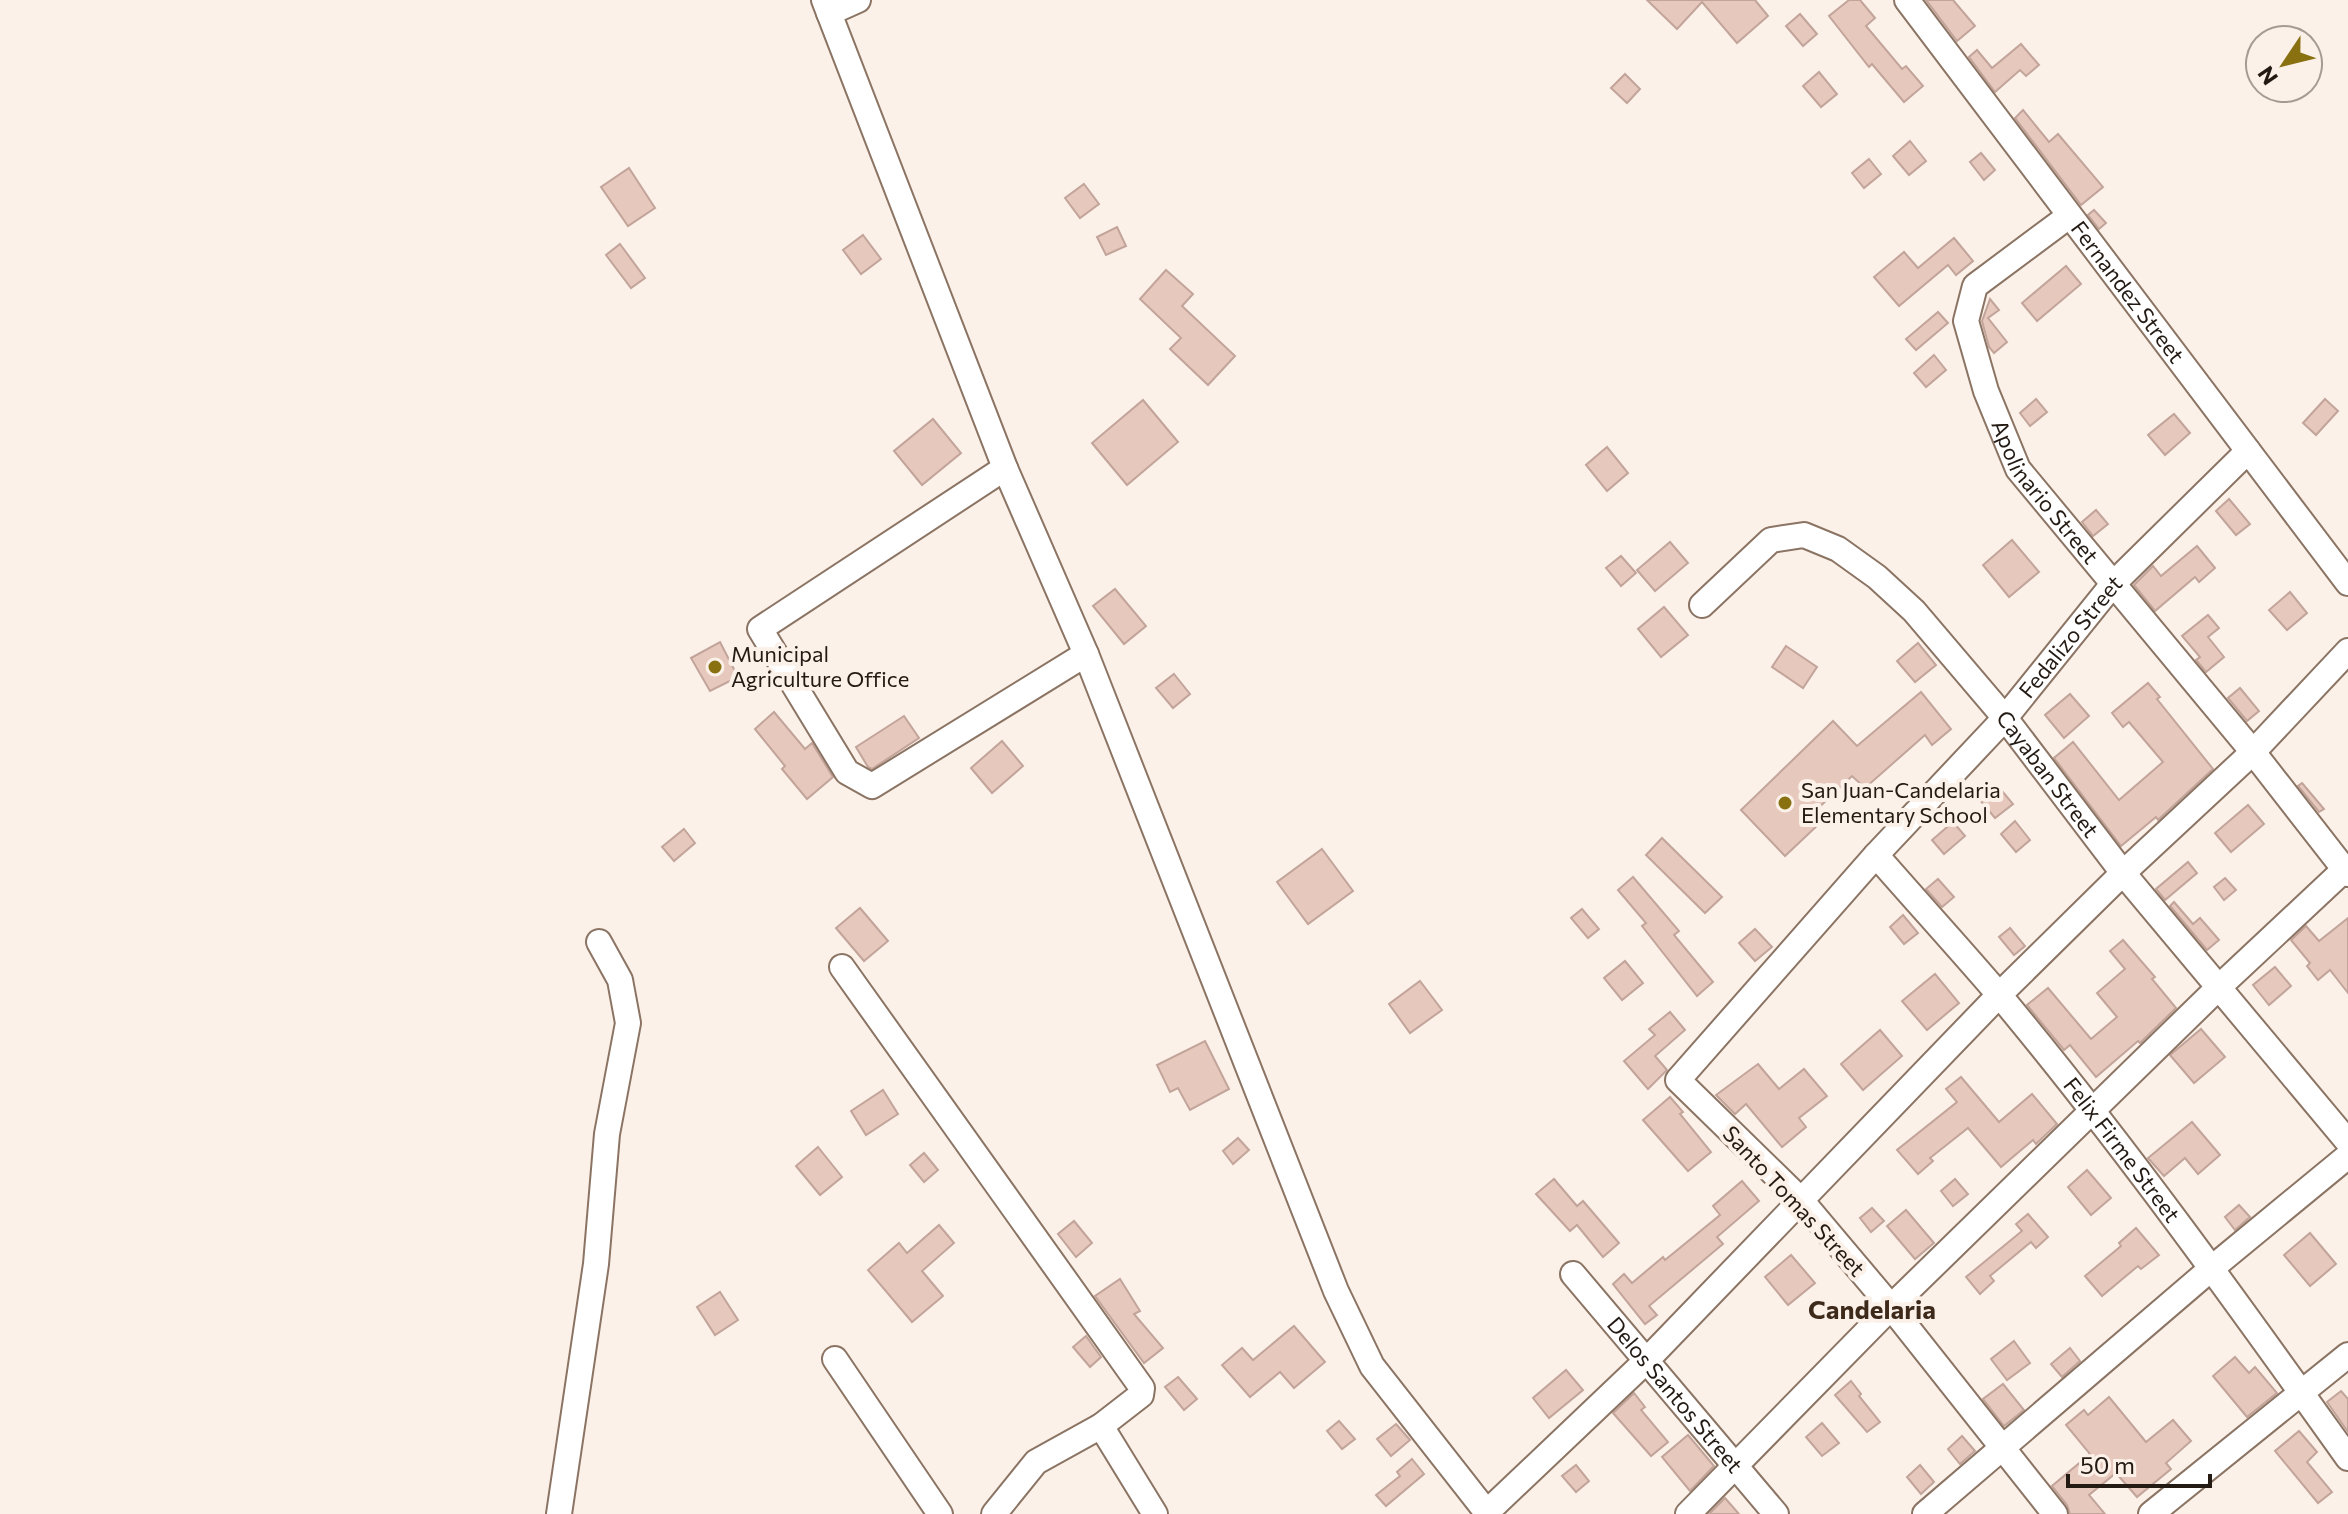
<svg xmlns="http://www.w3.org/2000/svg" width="2348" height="1514" viewBox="0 0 2348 1514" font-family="Commissioner,sans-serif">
<rect width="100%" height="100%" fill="#fbf1e9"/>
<g fill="#e7c8bd" stroke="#c2a49a" stroke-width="2">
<polygon points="1647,0 1755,0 1768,16 1737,43 1702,2 1677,29"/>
<polygon points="1849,0 1860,0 1875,18 1866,26 1902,69 1906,66 1923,86 1904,102 1872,64 1869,67 1829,16"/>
<polygon points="1926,0 1953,0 1975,26 1957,41"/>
<polygon points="1800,14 1817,34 1803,46 1786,26"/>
<polygon points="2021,44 2039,65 2026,76 2020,70 1995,92 1969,57 1977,50 1992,68"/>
<polygon points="1819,72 1837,94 1821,107 1803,86"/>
<polygon points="1625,74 1640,89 1627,103 1611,88"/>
<polygon points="2023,110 2049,142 2058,134 2103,187 2081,205 2015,118"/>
<polygon points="1910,141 1926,161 1909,175 1893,156"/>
<polygon points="1981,153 1995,170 1984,180 1970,162"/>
<polygon points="1869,159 1881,174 1864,188 1852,173"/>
<polygon points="629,168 655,208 628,226 601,187"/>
<polygon points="1084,184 1099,204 1080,218 1065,198"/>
<polygon points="2094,210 2106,223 2099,229 2088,215"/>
<polygon points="1117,227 1126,246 1106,255 1097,237"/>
<polygon points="863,235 881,259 861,274 843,250"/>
<polygon points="1954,238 1973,261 1956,275 1948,265 1899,306 1874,277 1904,252 1918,268"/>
<polygon points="620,244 645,278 631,288 606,255"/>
<polygon points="2066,266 2081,284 2037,321 2022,303"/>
<polygon points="1166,270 1193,294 1182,306 1235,356 1208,385 1170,349 1181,338 1140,299"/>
<polygon points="1990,299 1999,310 1988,318 2007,342 1994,353 1989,347 1982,321"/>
<polygon points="1938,312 1948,323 1916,350 1906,339"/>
<polygon points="1934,355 1946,370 1926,387 1914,373"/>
<polygon points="2036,399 2047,412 2030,426 2020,413"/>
<polygon points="2325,399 2338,411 2316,435 2303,423"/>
<polygon points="1143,400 1178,442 1127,485 1092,443"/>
<polygon points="2174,414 2190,433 2165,455 2148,435"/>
<polygon points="933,419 961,453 922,485 894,451"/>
<polygon points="1607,447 1628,473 1607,491 1586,465"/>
<polygon points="2229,499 2250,524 2236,535 2216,511"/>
<polygon points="2096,510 2108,524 2093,536 2082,522"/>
<polygon points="2012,540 2039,572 2009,597 1983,565"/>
<polygon points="1670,542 1688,563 1655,591 1637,570"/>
<polygon points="2197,546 2215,568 2199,582 2195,577 2155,611 2134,585 2153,566 2161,576"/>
<polygon points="1621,556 1636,573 1621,586 1606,568"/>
<polygon points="1115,589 1146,626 1124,644 1093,606"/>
<polygon points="2290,592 2307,613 2287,630 2269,610"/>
<polygon points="1664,607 1688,635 1661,657 1638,629"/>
<polygon points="2208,615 2219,628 2208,637 2224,657 2206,672 2196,660 2200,657 2182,636"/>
<polygon points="720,642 738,677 710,691 691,658"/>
<polygon points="1918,643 1936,665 1915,682 1897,661"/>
<polygon points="1786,646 1817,667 1803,688 1772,667"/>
<polygon points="1174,674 1190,694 1173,708 1156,688"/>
<polygon points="2148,683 2160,697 2157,699 2213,769 2158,820 2156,817 2121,846 2054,758 2073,742 2119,800 2163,762 2129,722 2123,727 2112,713"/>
<polygon points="2240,688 2259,711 2247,721 2228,698"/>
<polygon points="1921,692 1951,729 1932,745 1925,735 1865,788 1852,776 1811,815 1819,824 1785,856 1741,810 1833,721 1857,746"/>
<polygon points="2070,694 2089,716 2064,738 2045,715"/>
<polygon points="774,712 805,749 812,743 833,777 807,799 782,769 785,766 755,729"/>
<polygon points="904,716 919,738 872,769 868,767 856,747"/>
<polygon points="1002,741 1023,766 992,793 971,768"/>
<polygon points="2302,783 2324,809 2319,812 2298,786"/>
<polygon points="1997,785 2013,804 1995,818 1979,799"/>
<polygon points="2248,805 2264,824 2231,852 2215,833"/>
<polygon points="2015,821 2030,840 2016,852 2001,834"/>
<polygon points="1953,822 1965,836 1944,854 1932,840"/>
<polygon points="684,829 695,843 674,861 662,847"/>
<polygon points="1662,838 1722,897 1705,913 1646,855"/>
<polygon points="1322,849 1353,891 1308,924 1277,882"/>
<polygon points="2188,862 2197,873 2165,900 2156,889"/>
<polygon points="1633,877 1679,931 1674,935 1713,982 1697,996 1642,926 1646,923 1618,890"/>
<polygon points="2225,878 2236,890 2224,900 2214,887"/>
<polygon points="1938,879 1954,897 1942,907 1926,889"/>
<polygon points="2174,902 2193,924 2200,918 2219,940 2207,950 2170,906"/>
<polygon points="860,908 888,941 864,961 836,928"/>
<polygon points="1582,909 1599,929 1588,938 1571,918"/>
<polygon points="1903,915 1918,933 1904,944 1890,927"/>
<polygon points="2348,918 2348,993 2330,970 2318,980 2307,966 2310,963 2291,940 2306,926 2319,941"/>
<polygon points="2010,928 2025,946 2014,955 1999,937"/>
<polygon points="1755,929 1772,947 1755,961 1739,943"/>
<polygon points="2123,940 2155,977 2152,979 2176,1008 2140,1043 2138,1041 2096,1077 2070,1045 2064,1050 2027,1005 2048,988 2091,1039 2117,1017 2097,993 2125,969 2110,951"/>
<polygon points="1625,961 1643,983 1622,1000 1604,978"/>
<polygon points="2275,967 2291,986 2269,1005 2253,985"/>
<polygon points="1935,974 1959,1003 1927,1030 1902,1001"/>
<polygon points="1420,981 1442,1010 1410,1033 1389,1004"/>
<polygon points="1670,1012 1685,1030 1655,1056 1667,1070 1648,1089 1624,1061 1655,1035 1649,1029"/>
<polygon points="2201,1029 2225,1057 2194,1083 2170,1055"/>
<polygon points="1880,1030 1902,1056 1863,1090 1841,1064"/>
<polygon points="1205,1041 1229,1089 1190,1110 1178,1088 1170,1092 1157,1065"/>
<polygon points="1758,1064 1779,1089 1804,1069 1827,1096 1799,1118 1806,1127 1782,1147 1746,1104 1735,1114 1716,1095"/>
<polygon points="1961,1077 1999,1122 2032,1094 2057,1124 2036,1144 2033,1140 2001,1167 1968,1128 1930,1158 1933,1161 1918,1174 1897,1150 1957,1102 1946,1089"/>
<polygon points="883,1090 898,1114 866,1135 851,1111"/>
<polygon points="1670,1097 1683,1112 1680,1114 1711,1152 1688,1171 1643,1120"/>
<polygon points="2192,1122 2220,1155 2198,1174 2185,1158 2164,1176 2148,1158"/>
<polygon points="1238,1138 1249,1150 1233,1164 1223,1151"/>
<polygon points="818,1147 842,1177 820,1195 796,1166"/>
<polygon points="924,1153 938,1170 924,1182 910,1165"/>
<polygon points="2087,1170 2111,1198 2091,1215 2068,1187"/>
<polygon points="1554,1179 1577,1206 1583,1201 1619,1243 1603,1257 1577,1225 1570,1231 1536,1194"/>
<polygon points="1955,1179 1968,1194 1953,1206 1941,1191"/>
<polygon points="1742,1181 1759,1201 1717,1237 1723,1244 1649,1306 1657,1315 1645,1324 1613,1284 1624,1274 1632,1283 1663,1257 1665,1260 1720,1215 1713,1206"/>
<polygon points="2239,1205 2250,1217 2235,1230 2225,1217"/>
<polygon points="1872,1208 1884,1221 1871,1232 1860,1218"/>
<polygon points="1906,1210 1934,1243 1915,1259 1887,1226"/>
<polygon points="2028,1214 2048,1237 2036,1248 2031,1242 1990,1276 1994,1281 1980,1294 1966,1277 2022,1231 2016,1224"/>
<polygon points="1074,1221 1092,1243 1076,1257 1058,1234"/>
<polygon points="939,1225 954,1243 922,1271 943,1296 912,1322 868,1270 899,1243 907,1253"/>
<polygon points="2136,1228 2159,1255 2141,1269 2138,1266 2102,1296 2085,1276 2121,1246 2119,1243"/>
<polygon points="2310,1233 2336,1264 2310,1286 2284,1255"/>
<polygon points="1791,1255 1815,1283 1788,1305 1765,1277"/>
<polygon points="1120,1279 1140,1311 1134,1314 1163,1348 1144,1363 1095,1296"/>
<polygon points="720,1292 738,1320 715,1335 697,1307"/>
<polygon points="1294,1326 1325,1362 1294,1388 1280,1372 1250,1397 1222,1365 1242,1348 1253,1360"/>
<polygon points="1086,1336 1101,1357 1090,1367 1073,1347"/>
<polygon points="2014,1341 2030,1363 2007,1380 1991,1359"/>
<polygon points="2070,1348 2080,1361 2062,1377 2051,1364"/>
<polygon points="2235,1357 2249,1373 2255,1367 2277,1393 2247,1417 2213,1376"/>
<polygon points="1566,1370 1583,1390 1549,1418 1533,1398"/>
<polygon points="1178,1377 1197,1399 1184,1410 1165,1387"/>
<polygon points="1851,1381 1861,1394 1859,1396 1880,1422 1867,1432 1835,1395"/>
<polygon points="2003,1384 2024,1410 2004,1426 1983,1399"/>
<polygon points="2341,1391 2348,1399 2348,1432 2327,1402"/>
<polygon points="1634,1393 1645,1407 1641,1410 1668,1442 1651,1456 1613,1413"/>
<polygon points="2109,1397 2146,1442 2173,1420 2191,1441 2166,1463 2171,1469 2137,1497 2116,1473 2089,1495 2105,1514 2070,1514 2067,1505 2052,1486 2090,1454 2066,1425 2084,1410 2088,1415"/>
<polygon points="1339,1421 1355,1439 1342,1449 1327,1431"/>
<polygon points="1822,1423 1839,1443 1822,1456 1806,1437"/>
<polygon points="1396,1424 1410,1440 1391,1456 1377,1439"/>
<polygon points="2299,1431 2317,1452 2307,1462 2332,1492 2318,1503 2275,1451"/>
<polygon points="1688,1435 1714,1466 1690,1491 1662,1457"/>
<polygon points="1962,1436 1975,1451 1960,1464 1948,1449"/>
<polygon points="1412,1459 1424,1474 1386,1506 1376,1495 1400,1476 1397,1472"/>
<polygon points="1576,1465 1589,1481 1576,1492 1562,1476"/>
<polygon points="1920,1465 1934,1482 1921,1494 1907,1477"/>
<polygon points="1725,1498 1739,1514 1709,1514"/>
</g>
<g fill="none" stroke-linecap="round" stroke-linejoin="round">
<defs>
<g id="minor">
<polyline points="824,0 1005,468 1086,654 1336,1291 1372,1366 1488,1514"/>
<path id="s1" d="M1907,0L2348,583"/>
<polyline points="829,13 858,0"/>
<path id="s2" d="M2069,216L1975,286L1966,321L1986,391L2018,469L2253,752L2348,874"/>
<polyline points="1005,468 760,629 847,772 872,786 1086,654"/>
<path id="s3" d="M1702,605L1771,540L1804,535L1838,549L1877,577L1914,611L2005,718L2123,873L2348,1142"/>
<path id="s4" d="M1876,855C1917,902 1960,949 2001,997C2124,1145 2236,1301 2348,1458"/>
<polyline points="842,967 1142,1388 1141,1395 1101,1426 1036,1462 994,1514"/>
<path id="s5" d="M1573,1274L1776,1514"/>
<polyline points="835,1359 940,1514"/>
<polyline points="1101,1426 1155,1514"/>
<polyline points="559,1514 596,1264 607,1134 628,1023 620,980 599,942"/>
<polyline points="1485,1514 1645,1362 1999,995 2123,873 2253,752 2348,651"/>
<polyline points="1688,1514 1891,1307 2218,988 2344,870"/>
<polyline points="1925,1514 2212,1268 2348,1156"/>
<path id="s6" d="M2055,1514L1891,1307L1800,1199L1678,1080L1876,855L2005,718L2113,584L2248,451"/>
<polyline points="2151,1514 2348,1355"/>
</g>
</defs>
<use href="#minor" stroke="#8b7463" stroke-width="28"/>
<use href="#minor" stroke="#fff" stroke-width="24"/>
</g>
<g fill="#897112" stroke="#fbf1e9" stroke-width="3">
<circle cx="715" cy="667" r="8"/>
<circle cx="1785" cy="803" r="8"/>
</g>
<g text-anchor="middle" stroke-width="8" stroke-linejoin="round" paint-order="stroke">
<g font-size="22" fill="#231a13" stroke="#fbf1e9">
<text dy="8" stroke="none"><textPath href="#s1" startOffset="366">Fernandez Street</textPath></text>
<text dy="8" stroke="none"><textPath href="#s2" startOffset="344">Apolinario Street</textPath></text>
<text dy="8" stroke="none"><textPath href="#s6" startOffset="1168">Fedalizo Street</textPath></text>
<text dy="8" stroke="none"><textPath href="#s3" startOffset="474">Cayaban Street</textPath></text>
<text dy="8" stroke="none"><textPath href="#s4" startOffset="384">Felix Firme Street</textPath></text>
<text transform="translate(1794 1201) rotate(47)" y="8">Santo Tomas Street</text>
<text dy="8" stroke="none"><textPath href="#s5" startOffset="158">Delos Santos Street</textPath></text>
</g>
<g font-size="22" fill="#231a13" stroke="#fbf1e9" text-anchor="start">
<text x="731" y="662">Municipal<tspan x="731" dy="25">Agriculture Office</tspan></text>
<text x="1801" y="798">San Juan-Candelaria<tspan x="1801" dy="25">Elementary School</tspan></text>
</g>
<g font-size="26" font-weight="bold" fill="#3e2a1b" stroke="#fbf1e9">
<text x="1872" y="1319">Candelaria</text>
</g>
</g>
<g transform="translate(2284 64) rotate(235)"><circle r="38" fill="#fbf1e9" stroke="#a59b93" stroke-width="2"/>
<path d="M0-6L14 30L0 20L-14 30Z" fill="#897112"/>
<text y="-12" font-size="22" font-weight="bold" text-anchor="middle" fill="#231a13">N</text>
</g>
<path d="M2068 1474v12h142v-12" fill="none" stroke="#231a13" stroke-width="4"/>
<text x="2080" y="1474" font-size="24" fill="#231a13" stroke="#fbf1e9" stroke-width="6" paint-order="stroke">50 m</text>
</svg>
